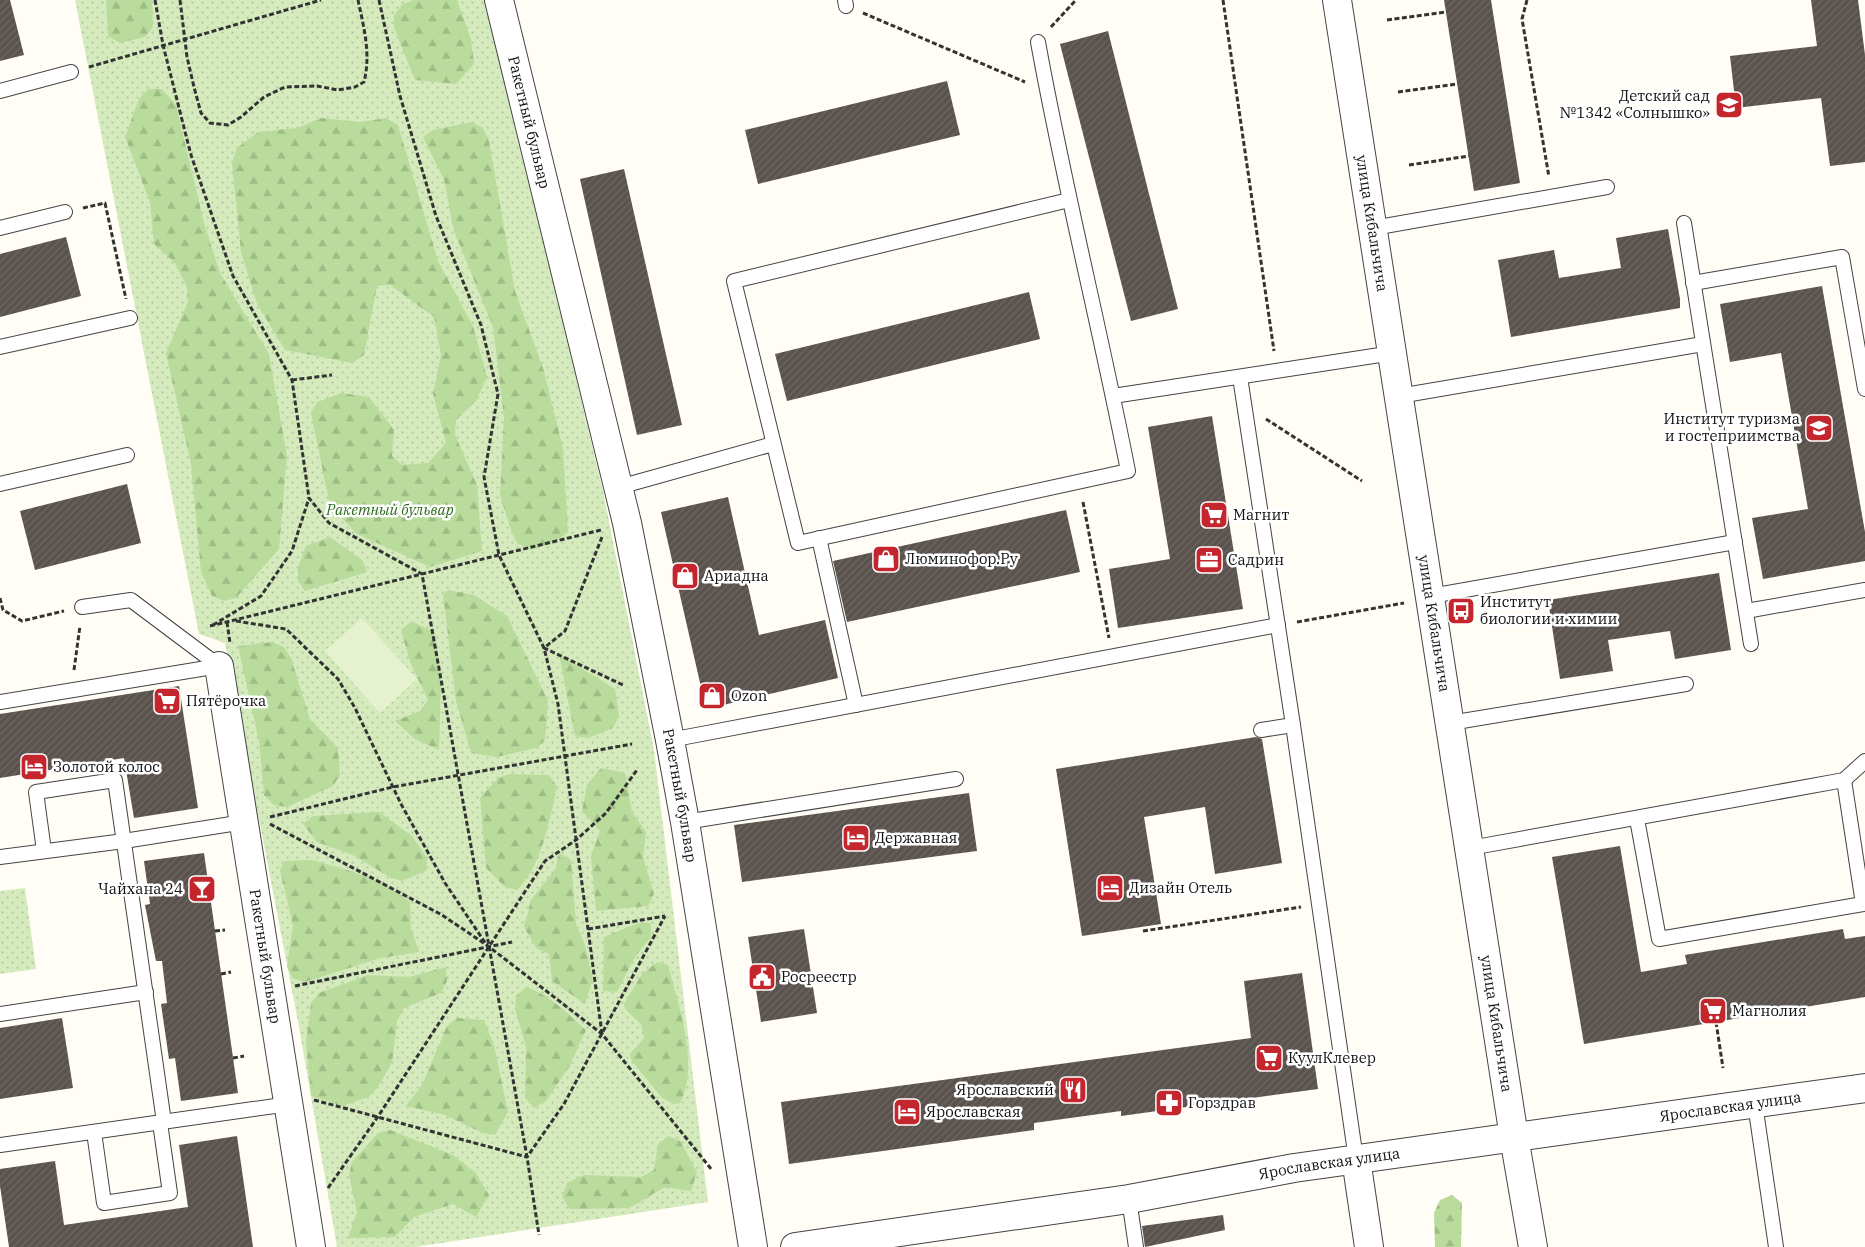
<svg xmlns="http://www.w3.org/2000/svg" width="1865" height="1247" viewBox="0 0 1865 1247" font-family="'IBM Plex Serif',serif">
<defs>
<pattern id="grass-dots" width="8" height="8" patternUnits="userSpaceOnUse" patternTransform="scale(1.25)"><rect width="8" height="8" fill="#d5ebbd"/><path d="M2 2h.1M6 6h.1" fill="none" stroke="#b6c8a1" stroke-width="1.8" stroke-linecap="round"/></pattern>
<pattern id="forest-firs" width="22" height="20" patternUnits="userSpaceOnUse" patternTransform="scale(1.25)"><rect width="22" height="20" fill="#b9dc9c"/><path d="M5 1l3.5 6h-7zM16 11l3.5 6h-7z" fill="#9ebc85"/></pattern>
<pattern id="building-hatch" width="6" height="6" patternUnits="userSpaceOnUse" patternTransform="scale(1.25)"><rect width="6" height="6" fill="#5a524d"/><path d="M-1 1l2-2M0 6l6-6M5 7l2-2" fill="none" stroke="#6d6662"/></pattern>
</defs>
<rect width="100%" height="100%" fill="#fffdf5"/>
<g fill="url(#grass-dots)">
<polygon points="75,0 485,0 603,491 654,750 708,1202 415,1247 337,1247 299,1027 225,643 199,634"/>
<polygon points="25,888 36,969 0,974 0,891"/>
</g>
<g fill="url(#forest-firs)">
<polygon points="106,0 152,0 153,27 145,37 120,43 108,36"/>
<polygon points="414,0 457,0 471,39 474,64 456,84 415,80 394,28 394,15 403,4"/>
<polygon points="148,89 162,89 176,105 204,223 220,273 269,354 287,456 279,549 236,598 224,601 212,596 201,572 191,464 166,353 188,302 187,287 175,263 154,244 150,202 125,137 139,99"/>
<polygon points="321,118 360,122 386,118 398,125 438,261 473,326 487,377 476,401 456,420 455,435 477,485 482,551 430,567 357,534 330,506 311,413 317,402 342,393 369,397 394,430 392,456 402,465 428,463 446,443 433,394 441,355 434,317 390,285 377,286 364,355 352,363 285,350 257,304 241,252 232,163 237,148 258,132 297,128"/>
<polygon points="472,122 483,128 489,141 515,291 543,368 563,448 568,532 556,541 532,550 518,544 512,533 500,496 504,418 493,327 454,231 444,180 423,137 433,130"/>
<polygon points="330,537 363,561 367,572 305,591 298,581 298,567 306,546"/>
<polygon points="448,590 474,595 507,616 548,701 545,740 536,748 497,757 471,753 456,701 443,594"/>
<polygon points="412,621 435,633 441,684 439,750 415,739 395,721 420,711 428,700 410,662 401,630"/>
<polygon points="272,642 284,647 291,658 310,719 338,748 340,775 333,786 287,807 274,805 264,795 259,741 238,646"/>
<polygon points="559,654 615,689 619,716 613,728 588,738 575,736"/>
<polygon points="601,768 625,773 632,812 646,832 643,857 654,894 648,906 596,911 591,856 600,831 582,811 587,785"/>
<path d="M510,774L549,775L557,787C550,818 541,868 517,890L505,887L486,868L480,798L498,778Z"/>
<polygon points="379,812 412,836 427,858 426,871 402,881 389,877 355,856 317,842 303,824 313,816"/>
<polygon points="559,853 571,860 576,924 584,942 593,979 585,1004 552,981 549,954 537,949 524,927 531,900 556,868"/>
<path d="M312,860C348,870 381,877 410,902L411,928L419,952L381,958L305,982L292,978L287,966L293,925L280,870L285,861Z"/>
<polygon points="638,923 651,923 651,937 635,957 617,992 603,991 604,937"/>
<path d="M657,962L668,965C678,1003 700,1066 680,1103L674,1104L662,1098L632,1061L630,1054L644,1038L641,1024L625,1009L624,1004L642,974Z"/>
<polygon points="446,967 447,981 441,993 404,1008 397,1021 392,1063 378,1087 369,1097 343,1106 311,1096 306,1042 311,1003 319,993 368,975 409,977"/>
<path d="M526,987C549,994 569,1015 586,1030L569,1067L546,1101L534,1108L525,1098L526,1046L515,1009L516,996Z"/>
<polygon points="457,1018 484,1020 494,1045 508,1112 495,1135 482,1133 445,1115 406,1106 422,1085 447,1026"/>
<polygon points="390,1130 453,1155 475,1172 489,1195 476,1217 453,1204 414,1217 395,1237 348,1238 357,1212 349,1175 352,1162 378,1133"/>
<polygon points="668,1136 680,1141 697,1172 691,1191 665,1187 629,1208 570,1209 562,1197 567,1183 584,1175 641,1177 654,1170 658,1144"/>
<polygon points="1452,1195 1462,1203 1461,1247 1435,1247 1434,1213 1440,1200"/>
</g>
<polygon fill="#e6f2cf" points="362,618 417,679 380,713 325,651"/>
<g fill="url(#building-hatch)">
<polygon points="0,0 10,0 24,55 0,61"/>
<polygon points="1444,0 1491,0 1520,183 1474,191"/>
<polygon points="1811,0 1858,0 1865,55 1865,162 1830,166 1821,98 1736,108 1730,56 1817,46"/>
<polygon points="1108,31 1178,309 1131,321 1060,44"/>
<polygon points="947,81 960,135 758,184 745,130"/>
<polygon points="624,169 682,425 637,435 580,179"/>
<polygon points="1668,229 1680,299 1680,308 1511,337 1498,260 1554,250 1559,278 1621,268 1616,238"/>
<polygon points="66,237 81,296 0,317 0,254"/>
<polygon points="1822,286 1865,532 1865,561 1763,579 1752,518 1808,509 1781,353 1730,362 1720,304"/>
<polygon points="1029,292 1040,339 787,401 775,354"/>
<polygon points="1212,416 1243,609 1118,628 1109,569 1170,559 1148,427"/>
<polygon points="127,484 141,543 35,570 20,511"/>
<polygon points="728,497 759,635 825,620 838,678 706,709 661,512"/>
<polygon points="1066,510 1080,572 847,622 833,561"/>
<polygon points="1719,573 1731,650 1675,659 1670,631 1608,640 1613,671 1560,679 1548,600"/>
<polygon points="179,686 198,808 134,818 124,758 0,778 0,714"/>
<polygon points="1256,737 1262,739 1282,863 1215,874 1205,807 1144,817 1161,924 1082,936 1056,769"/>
<polygon points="969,793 977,851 742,882 734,825"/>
<polygon points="1620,846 1641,972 1687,964 1685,955 1843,929 1845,939 1865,936 1865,997 1584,1044 1552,857"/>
<polygon points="204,853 238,1093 181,1101 175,1058 169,1059 161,1004 167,1003 162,961 156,961 145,905 150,904 144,861"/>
<polygon points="804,929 817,1013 761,1022 748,937"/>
<polygon points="1302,973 1318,1089 1121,1116 1121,1111 1034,1123 1034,1130 789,1164 781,1102 1251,1038 1244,981"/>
<polygon points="62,1018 73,1088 0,1099 0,1028"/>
<polygon points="237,1136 253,1247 9,1247 0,1186 0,1169 55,1161 64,1225 188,1207 179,1145"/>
<polygon points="1223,1215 1225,1230 1145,1247 1142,1226"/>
</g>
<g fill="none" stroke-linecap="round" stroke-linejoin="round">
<defs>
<g id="service">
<polyline points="845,0 846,6"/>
<path d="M1038,42C1064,186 1100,328 1128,471L798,543L734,281L1069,200"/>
<polyline points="0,91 71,72"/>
<polyline points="1684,223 1751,644"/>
<polyline points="0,228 65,212"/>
<polyline points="1373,228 1607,187"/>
<polyline points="1693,283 1842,257 1865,389"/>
<polyline points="0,347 130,318"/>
<polyline points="1240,377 1293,725 1356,1159"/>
<polyline points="1113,396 1393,353"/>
<polyline points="1399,396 1703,344"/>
<polyline points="0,484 127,455"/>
<polyline points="619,487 773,444"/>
<polyline points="819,538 856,705"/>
<polyline points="1431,596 1735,542"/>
<polyline points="82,607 131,600 219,666"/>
<polyline points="1746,611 1865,590"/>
<polyline points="0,702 219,666"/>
<polyline points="1450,723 1686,684"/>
<polyline points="1261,730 1293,725"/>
<polyline points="670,740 1278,625"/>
<polyline points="1637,819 1659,939 1863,904 1844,780"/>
<polyline points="685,822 956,779"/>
<polyline points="1470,848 1844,780 1865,761"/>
<polyline points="44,851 36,792 115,780 164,1122"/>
<polyline points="0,857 124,841 244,822"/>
<polyline points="0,1014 146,992"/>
<polyline points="1755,1104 1776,1247"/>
<polyline points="94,1132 104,1203 170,1193 160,1123"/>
<polyline points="0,1145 289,1104"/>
<polyline points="1129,1199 1136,1247"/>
</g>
<g id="minor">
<path id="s1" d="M499,0L627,523L670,740L685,822L753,1247"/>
<path id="s2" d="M219,666L311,1247"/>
<polyline points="1356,1159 1369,1247"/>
</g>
<g id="tertiary">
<path id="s3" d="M1337,0L1514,1137L1533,1247"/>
<path id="s4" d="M795,1247L1129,1199L1294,1168L1865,1088"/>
</g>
</defs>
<use href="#service" stroke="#444" stroke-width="16"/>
<use href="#minor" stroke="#444" stroke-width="30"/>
<use href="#tertiary" stroke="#444" stroke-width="30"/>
<g stroke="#333" stroke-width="3" stroke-dasharray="5 2.5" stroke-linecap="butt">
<polyline points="155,0 163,45 191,155 233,276 292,380 309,498 329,523 422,574 527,1157 539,1235"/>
<path d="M180,0L187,57L194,87L201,113L210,123L228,125L241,117L264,97L285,87L317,86L338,90L355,87L364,82C371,54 364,28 358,0"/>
<polyline points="379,0 400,96 436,216 481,325 498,394 484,477 499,555 544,648 558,704 602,1034"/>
<polyline points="1223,0 1274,351"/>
<polyline points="1527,0 1522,19 1549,177"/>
<polyline points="863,13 1025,82"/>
<polyline points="1387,20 1446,12"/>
<polyline points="1051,27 1076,0"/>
<polyline points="89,67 321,0"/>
<polyline points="1398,92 1457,84"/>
<polyline points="1409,165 1469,156"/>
<polyline points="83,208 105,203 126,299"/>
<polyline points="292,380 332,375"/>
<polyline points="1266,419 1362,481"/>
<polyline points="1083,502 1109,638"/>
<polyline points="602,537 565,631 544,648 623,685"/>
<polyline points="0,598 3,610 22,621 64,611"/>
<polyline points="236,621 286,629 338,679 355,708 401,804 445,883 486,944"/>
<polyline points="227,622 230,643"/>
<polyline points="1297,622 1404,603"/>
<polyline points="213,625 261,596 292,551 309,498"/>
<polyline points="210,626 601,530"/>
<polyline points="74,670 80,626"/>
<polyline points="270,817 393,787 632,744"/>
<polyline points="270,824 442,915 488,946 602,1034 712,1170"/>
<polyline points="588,929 665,916"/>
<polyline points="215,931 225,930"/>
<polyline points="1143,931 1301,907"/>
<polyline points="221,974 231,972"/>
<polyline points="295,986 512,942"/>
<polyline points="1716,1022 1723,1068"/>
<polyline points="233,1058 244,1056"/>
<polyline points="314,1100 527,1157 564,1104 665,916"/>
<polyline points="328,1188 377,1118 545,861 576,840 606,813 637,770"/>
</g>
<use href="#service" stroke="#fff" stroke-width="14"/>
<use href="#minor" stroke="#fff" stroke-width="28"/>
<use href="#tertiary" stroke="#fff" stroke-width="28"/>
</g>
<defs>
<symbol id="school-square" viewBox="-11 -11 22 22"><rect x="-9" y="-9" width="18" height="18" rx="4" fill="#c4262e" stroke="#fff"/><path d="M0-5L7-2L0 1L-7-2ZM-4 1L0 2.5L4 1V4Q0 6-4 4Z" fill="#fff"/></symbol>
<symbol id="university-square" viewBox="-11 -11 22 22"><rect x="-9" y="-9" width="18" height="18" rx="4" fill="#c4262e" stroke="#fff"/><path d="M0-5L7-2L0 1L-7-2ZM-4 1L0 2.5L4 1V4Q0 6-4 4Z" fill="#fff"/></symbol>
<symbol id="supermarket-square" viewBox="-11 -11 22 22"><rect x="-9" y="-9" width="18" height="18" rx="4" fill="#c4262e" stroke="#fff"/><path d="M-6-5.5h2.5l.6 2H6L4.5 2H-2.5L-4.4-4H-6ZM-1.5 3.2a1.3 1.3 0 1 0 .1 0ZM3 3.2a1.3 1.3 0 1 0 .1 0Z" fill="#fff"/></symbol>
<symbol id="shop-square" viewBox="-11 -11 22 22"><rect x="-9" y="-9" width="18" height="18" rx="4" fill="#c4262e" stroke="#fff"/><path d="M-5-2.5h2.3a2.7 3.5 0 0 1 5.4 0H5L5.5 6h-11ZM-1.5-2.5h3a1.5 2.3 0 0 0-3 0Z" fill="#fff"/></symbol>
<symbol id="office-square" viewBox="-11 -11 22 22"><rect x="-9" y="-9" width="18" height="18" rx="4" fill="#c4262e" stroke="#fff"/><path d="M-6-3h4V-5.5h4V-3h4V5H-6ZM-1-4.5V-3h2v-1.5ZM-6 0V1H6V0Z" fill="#fff"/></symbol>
<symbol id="bus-square" viewBox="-11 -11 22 22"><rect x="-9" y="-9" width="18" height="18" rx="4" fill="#c4262e" stroke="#fff"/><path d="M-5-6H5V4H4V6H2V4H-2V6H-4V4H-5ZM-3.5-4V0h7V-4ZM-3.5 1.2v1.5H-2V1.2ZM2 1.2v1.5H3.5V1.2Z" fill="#fff"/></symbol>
<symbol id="hotel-square" viewBox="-11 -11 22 22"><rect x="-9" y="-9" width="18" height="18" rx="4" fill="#c4262e" stroke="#fff"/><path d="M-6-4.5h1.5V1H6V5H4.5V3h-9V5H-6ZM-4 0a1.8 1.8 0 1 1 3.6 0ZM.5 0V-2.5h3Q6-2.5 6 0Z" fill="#fff"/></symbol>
<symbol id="bar-square" viewBox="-11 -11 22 22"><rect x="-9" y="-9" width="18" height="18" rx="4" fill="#c4262e" stroke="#fff"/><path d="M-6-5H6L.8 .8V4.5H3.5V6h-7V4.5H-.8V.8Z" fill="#fff"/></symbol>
<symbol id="civic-square" viewBox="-11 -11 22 22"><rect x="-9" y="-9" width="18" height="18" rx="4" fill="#c4262e" stroke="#fff"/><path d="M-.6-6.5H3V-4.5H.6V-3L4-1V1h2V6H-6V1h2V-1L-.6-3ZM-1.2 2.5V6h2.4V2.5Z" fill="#fff"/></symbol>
<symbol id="restaurant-square" viewBox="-11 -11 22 22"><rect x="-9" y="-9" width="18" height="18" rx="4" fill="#c4262e" stroke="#fff"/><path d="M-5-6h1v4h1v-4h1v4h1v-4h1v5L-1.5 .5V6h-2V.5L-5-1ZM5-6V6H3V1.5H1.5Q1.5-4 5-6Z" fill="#fff"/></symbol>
<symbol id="pharmacy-square" viewBox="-11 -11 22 22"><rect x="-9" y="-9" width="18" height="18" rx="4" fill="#c4262e" stroke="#fff"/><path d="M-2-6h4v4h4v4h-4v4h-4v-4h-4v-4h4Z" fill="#fff"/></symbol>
</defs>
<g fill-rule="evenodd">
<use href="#school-square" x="1713" y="89" width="32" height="32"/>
<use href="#university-square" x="1803" y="412" width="32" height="32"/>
<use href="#supermarket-square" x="1198" y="499" width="32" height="32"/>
<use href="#shop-square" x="870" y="543" width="32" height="32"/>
<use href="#office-square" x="1193" y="544" width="32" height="32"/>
<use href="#shop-square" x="669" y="560" width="32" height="32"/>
<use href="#bus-square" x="1445" y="595" width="32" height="32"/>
<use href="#shop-square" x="696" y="680" width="32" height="32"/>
<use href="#supermarket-square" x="151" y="685" width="32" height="32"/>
<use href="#hotel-square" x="18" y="751" width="32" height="32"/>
<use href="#hotel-square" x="840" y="822" width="32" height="32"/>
<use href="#hotel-square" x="1094" y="872" width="32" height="32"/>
<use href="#bar-square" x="186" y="873" width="32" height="32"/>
<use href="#civic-square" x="746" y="961" width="32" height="32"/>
<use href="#supermarket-square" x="1697" y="995" width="32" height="32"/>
<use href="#supermarket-square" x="1253" y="1042" width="32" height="32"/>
<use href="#restaurant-square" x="1057" y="1074" width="32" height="32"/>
<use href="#pharmacy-square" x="1153" y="1087" width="32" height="32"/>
<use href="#hotel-square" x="891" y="1096" width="32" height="32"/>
</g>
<g text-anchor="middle" stroke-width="5" stroke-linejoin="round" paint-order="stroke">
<g font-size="15" fill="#111" stroke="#fff" text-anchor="start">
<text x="1710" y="101" text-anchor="end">Детский сад<tspan x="1710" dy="17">№1342 «Солнышко»</tspan></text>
<text x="1800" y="424" text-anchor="end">Институт туризма<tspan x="1800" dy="17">и гостеприимства</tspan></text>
<text x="1233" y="520">Магнит</text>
<text x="905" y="564">Люминофор.Ру</text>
<text x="1228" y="565">Садрин</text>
<text x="704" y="581">Ариадна</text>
<text x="1480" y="607">Институт<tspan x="1480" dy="17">биологии и химии</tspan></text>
<text x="731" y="701">Ozon</text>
<text x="186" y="706">Пятёрочка</text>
<text x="53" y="772">Золотой колос</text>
<text x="875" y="843">Державная</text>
<text x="1129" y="893">Дизайн Отель</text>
<text x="183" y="894" text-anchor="end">Чайхана 24</text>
<text x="781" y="982">Росреестр</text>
<text x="1732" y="1016">Магнолия</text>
<text x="1288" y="1063">КуулКлевер</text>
<text x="1054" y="1095" text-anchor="end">Ярославский</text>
<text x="1188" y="1108">Горздрав</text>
<text x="926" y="1117">Ярославская</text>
</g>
<g font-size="15" fill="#111" stroke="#fff">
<text dy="5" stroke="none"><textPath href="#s1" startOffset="126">Ракетный бульвар</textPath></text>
<text dy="5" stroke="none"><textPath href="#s3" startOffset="226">улица Кибальчича</textPath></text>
<text dy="5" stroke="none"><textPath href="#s3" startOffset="631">улица Кибальчича</textPath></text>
<text dy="5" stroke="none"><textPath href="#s1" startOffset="816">Ракетный бульвар</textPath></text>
<text dy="5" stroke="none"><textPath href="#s2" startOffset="294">Ракетный бульвар</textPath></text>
<text dy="5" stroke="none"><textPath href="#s3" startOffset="1036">улица Кибальчича</textPath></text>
<text dy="5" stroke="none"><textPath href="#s4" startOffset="946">Ярославская улица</textPath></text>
<text dy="5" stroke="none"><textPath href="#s4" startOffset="541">Ярославская улица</textPath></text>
</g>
<g font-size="15" font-style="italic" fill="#2f6b1f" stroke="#fff">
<text x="390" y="515">Ракетный бульвар</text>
</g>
</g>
</svg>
